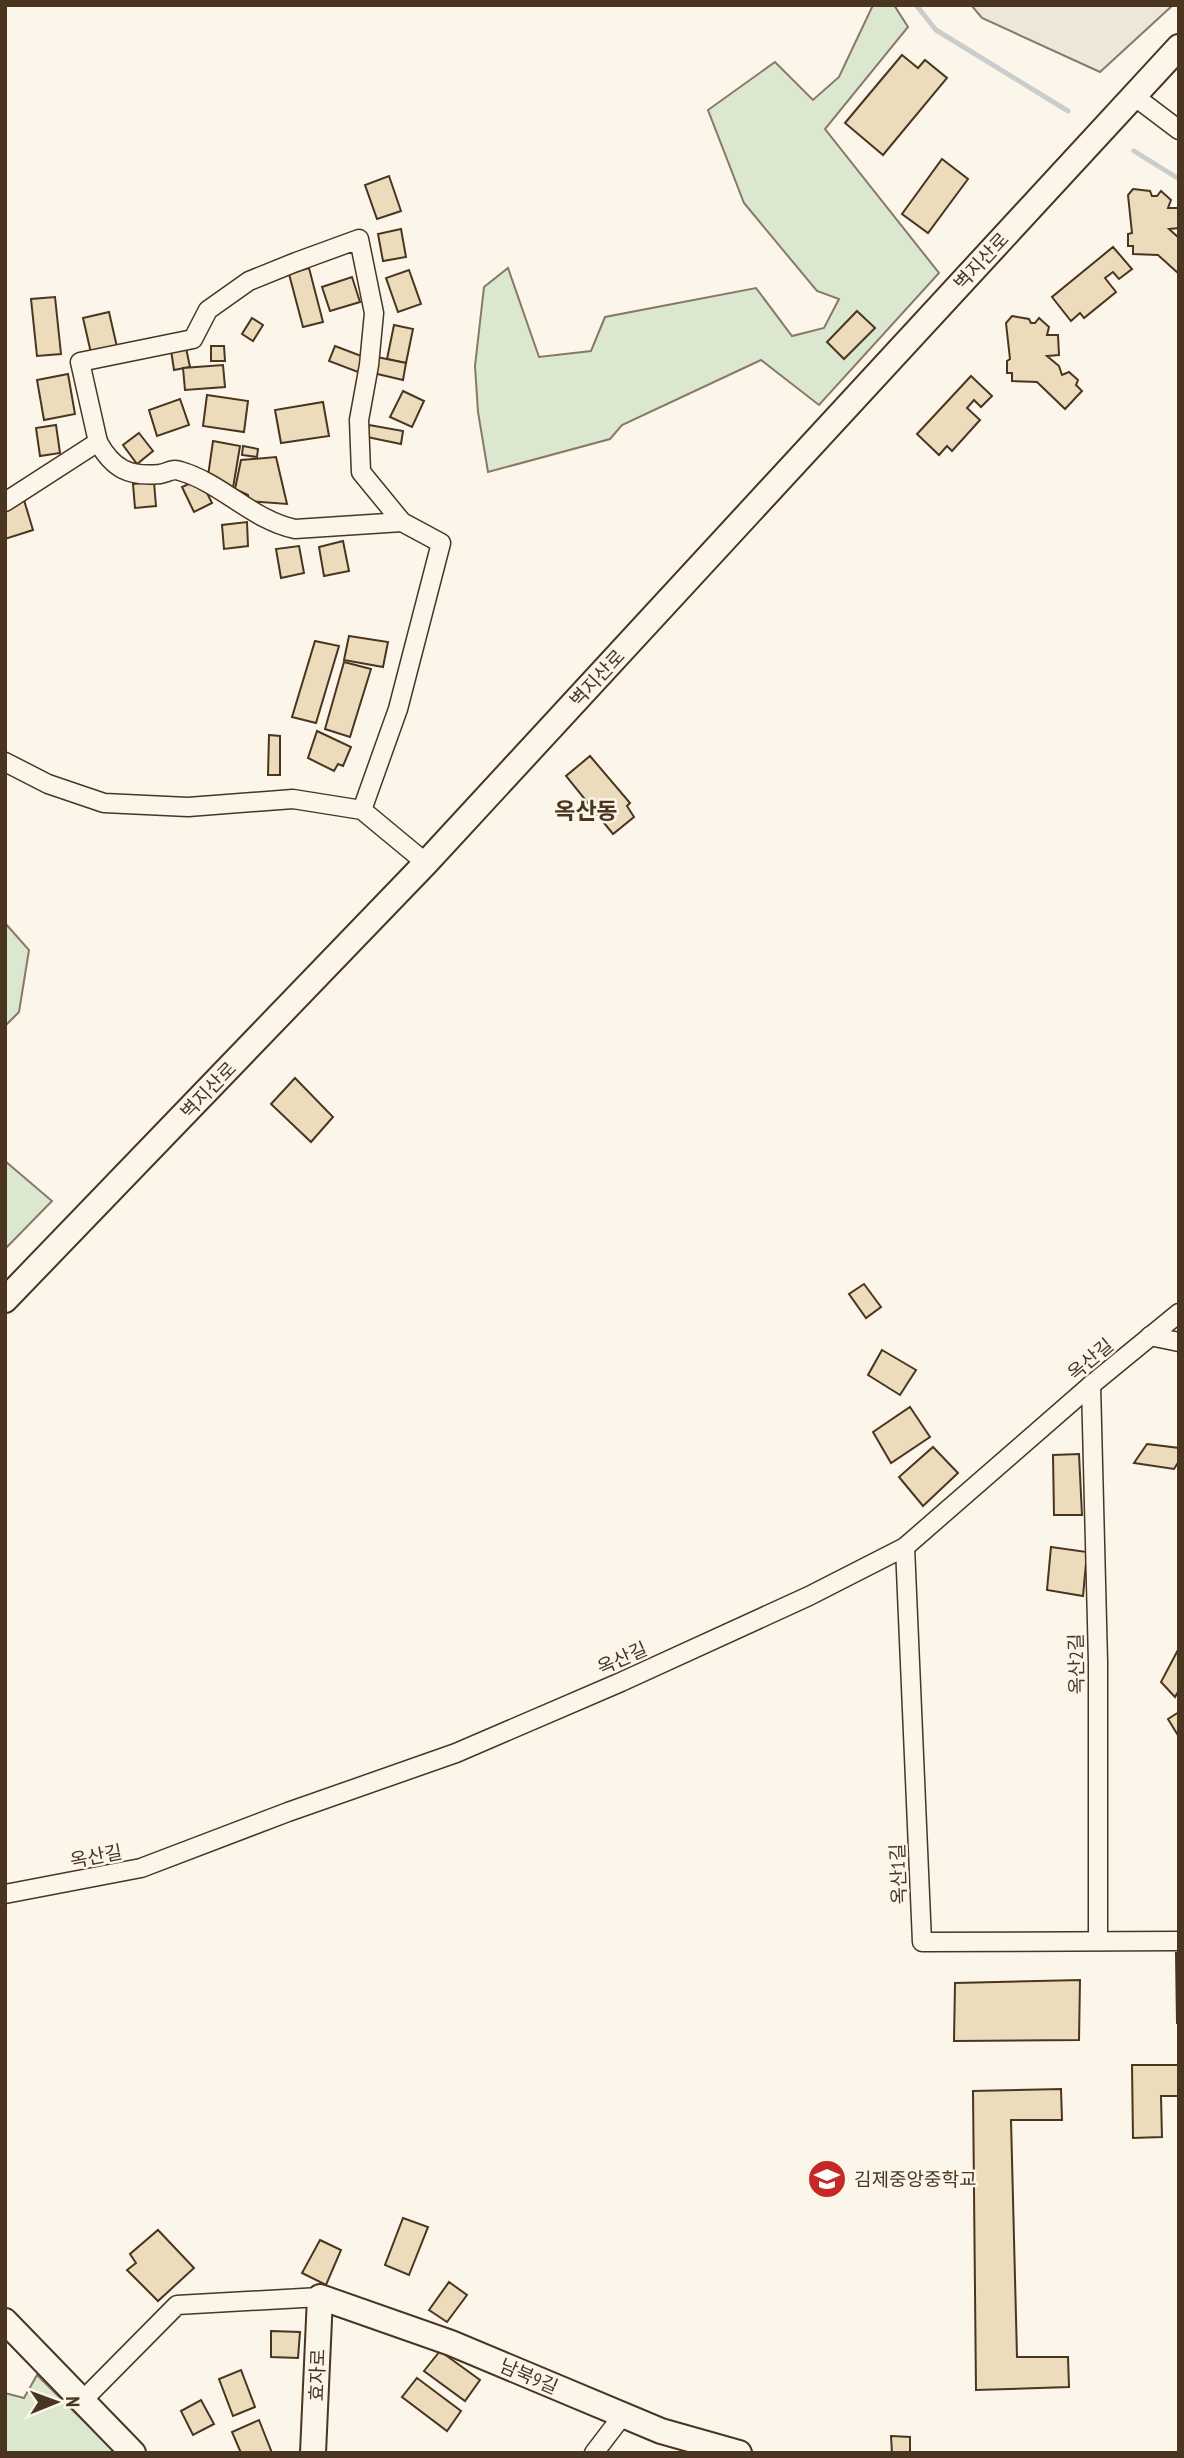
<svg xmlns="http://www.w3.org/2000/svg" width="1184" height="2458" viewBox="0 0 1184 2458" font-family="'PT Sans Narrow','Noto Sans KR',sans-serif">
<rect width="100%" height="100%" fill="#fbf6e9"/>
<g fill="#dce7d0" stroke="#887966" stroke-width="2">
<polygon points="873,5 894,5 908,27 825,129 939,273 819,405 761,360 622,425 610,439 488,472 478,412 475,366 484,287 508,268 539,357 591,351 605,317 756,288 792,336 824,328 839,299 817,291 744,203 708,110 775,62 813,100 839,77"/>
<polygon points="5,923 29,950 19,1012 5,1026"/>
<polygon points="5,1161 52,1201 5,1249"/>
<polygon points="37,2375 116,2453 5,2453 5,2393 24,2398"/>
</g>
<polygon fill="#ede7d9" stroke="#887966" stroke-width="2" points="971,5 1173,5 1100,72 982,18"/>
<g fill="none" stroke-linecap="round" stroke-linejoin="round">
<g stroke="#c9cecd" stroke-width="5">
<polyline points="916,5 936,30 1068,111"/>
<polyline points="1134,151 1179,179"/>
</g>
</g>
<g fill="#ecdcbc" stroke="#4a3520" stroke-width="2">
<polygon points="902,55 918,68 925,60 947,78 883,155 845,123"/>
<polygon points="942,159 968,179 928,233 902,214"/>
<polygon points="389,176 401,211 377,219 365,185"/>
<polygon points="1133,189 1150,191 1152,196 1157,196 1161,191 1171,200 1168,208 1179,208 1179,228 1169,229 1179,238 1179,274 1158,255 1133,254 1133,246 1128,246 1128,234 1132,233 1128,195"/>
<polygon points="401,229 406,257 383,261 378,234"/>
<polygon points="1113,247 1132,269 1119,279 1113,272 1105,278 1116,292 1084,318 1080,313 1071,321 1052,297"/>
<polygon points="309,268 323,322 303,327 289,274"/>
<polygon points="409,270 421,304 398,312 386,278"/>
<polygon points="352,277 360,302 330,311 322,287"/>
<polygon points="55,297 61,354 37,356 31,299"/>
<polygon points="857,311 875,328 844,359 827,342"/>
<polygon points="109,312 117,347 91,353 83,318"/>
<polygon points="1012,316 1029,319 1031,323 1035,323 1039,318 1049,327 1047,335 1058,335 1059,355 1047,356 1059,366 1062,375 1069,372 1078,380 1076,385 1082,391 1065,409 1037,382 1012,381 1012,373 1007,373 1007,361 1010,359 1006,323"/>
<polygon points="252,318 263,325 253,341 242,334"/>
<polygon points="394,325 413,329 406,363 387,359"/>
<polygon points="211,346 224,346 225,361 211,361"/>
<polygon points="335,346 364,357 358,372 329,361"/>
<polygon points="186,348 190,367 174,370 171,350"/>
<polygon points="377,357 406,363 403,380 373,373"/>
<polygon points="223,365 225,387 185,390 183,368"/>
<polygon points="68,374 75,414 44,420 37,380"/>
<polygon points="971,376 992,396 981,407 974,400 967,408 980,420 952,451 947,446 939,455 917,434"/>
<polygon points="403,391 424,401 412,427 390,417"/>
<polygon points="207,395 248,401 244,432 203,426"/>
<polygon points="180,399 189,425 157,436 149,410"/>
<polygon points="323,402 329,436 281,443 275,410"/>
<polygon points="56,425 60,453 40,456 36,428"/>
<polygon points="369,425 403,431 401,444 367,437"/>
<polygon points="139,433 153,451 137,464 123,445"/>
<polygon points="213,441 240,446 233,488 208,476"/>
<polygon points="243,446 258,449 257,457 242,455"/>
<polygon points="276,457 287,504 249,501 248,495 235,489 241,460"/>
<polygon points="200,479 212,503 194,512 182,487"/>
<polygon points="154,482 156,506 135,508 133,484"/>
<polygon points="24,500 33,530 5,539 5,506"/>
<polygon points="247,522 248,546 224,549 222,525"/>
<polygon points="343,541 349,571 324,576 319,547"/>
<polygon points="299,546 304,573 281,578 276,549"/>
<polygon points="349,636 388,642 383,667 344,660"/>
<polygon points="315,641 339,646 316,723 292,717"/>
<polygon points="344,662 371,669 350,737 325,729"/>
<polygon points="317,731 351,747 343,766 338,764 334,771 308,758"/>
<polygon points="269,735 280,736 280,775 268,775"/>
<polygon points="590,756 630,803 627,806 634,817 613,834 566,776"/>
<polygon points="295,1078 333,1117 311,1142 271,1104"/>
<polygon points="864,1284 881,1307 866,1318 849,1294"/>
<polygon points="882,1350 916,1370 900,1395 868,1375"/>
<polygon points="910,1407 930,1437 891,1463 873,1432"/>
<polygon points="1147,1444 1179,1448 1179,1461 1174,1469 1134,1463"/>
<polygon points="933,1447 958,1473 923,1506 899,1477"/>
<polygon points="1079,1454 1082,1515 1054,1515 1053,1455"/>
<polygon points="1051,1547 1087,1552 1083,1596 1047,1590"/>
<polygon points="1179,1648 1179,1690 1175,1697 1161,1682"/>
<polygon points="1179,1712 1179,1737 1168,1719"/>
<polygon points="1176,1953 1179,1953 1177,2024"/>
<polygon points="1080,1980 1079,2040 954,2041 955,1983"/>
<polygon points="1132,2065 1179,2065 1179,2096 1161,2096 1162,2137 1133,2138"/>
<polygon points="1061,2089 1062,2120 1011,2120 1017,2357 1068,2357 1069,2387 976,2390 973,2091"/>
<polygon points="403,2218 428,2227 409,2275 385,2265"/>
<polygon points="158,2230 194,2268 158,2301 127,2270 136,2263 130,2254"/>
<polygon points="320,2240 341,2250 326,2285 302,2273"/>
<polygon points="449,2282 467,2295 447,2322 429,2310"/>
<polygon points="271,2331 300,2332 298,2358 271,2357"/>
<polygon points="440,2351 480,2380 465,2401 424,2371"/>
<polygon points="241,2370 255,2407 233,2416 219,2379"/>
<polygon points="417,2378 461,2411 447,2431 402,2397"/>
<polygon points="201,2400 214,2424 193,2435 181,2411"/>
<polygon points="259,2420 272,2453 241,2453 232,2432"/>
<polygon points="891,2436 910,2437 910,2453 892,2453"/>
</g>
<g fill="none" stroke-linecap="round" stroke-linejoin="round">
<defs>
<g id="street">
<polyline points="1134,96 1179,130"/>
<path d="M98,442C113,469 129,477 160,474C167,473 173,468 180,471C222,483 252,520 295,529L402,522"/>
<polyline points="5,502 98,442 80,362 193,339 208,310 249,281 296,262 359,239 374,313 369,365 359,420 361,472 402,522 441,543 398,709 362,810"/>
<polyline points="5,762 48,784 104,803 188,807 293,799 362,810 426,863"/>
<polyline points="1150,1336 1179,1342"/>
<polyline points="1091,1385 1098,1662 1098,1941"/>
<polyline points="905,1547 922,1942 1179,1941"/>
<polyline points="5,1894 141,1868 288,1812 456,1753 621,1682 809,1596 905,1547 1091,1385 1179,1313"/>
<polyline points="82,2401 177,2305 320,2297"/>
<polyline points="594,2453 623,2415"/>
</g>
<g id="secondary">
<polyline points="5,1300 426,863 1179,47"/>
<polyline points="5,2321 133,2453"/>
<polyline points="313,2453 320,2297 451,2343 661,2431 739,2453"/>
</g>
</defs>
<use href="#street" stroke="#4a3520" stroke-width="21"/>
<use href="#secondary" stroke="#4a3520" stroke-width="28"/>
<use href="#street" stroke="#fbf6e9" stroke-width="18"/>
<use href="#secondary" stroke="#fbf6e9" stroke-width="24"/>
</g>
<defs>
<symbol id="school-disc" viewBox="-11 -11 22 22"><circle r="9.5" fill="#c62828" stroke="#fbf6e9"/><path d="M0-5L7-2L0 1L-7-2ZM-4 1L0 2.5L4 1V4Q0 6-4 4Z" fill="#fff"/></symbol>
</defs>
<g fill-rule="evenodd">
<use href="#school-disc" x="805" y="2157" width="44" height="44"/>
</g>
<g text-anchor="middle" stroke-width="5" stroke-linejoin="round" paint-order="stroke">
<g font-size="19" fill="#4a3520" stroke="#fbf6e9">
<text transform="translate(981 261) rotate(-47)" y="7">벽지산로</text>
<text transform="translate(597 678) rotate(-47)" y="7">벽지산로</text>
<text transform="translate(208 1090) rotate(-46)" y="7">벽지산로</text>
<text transform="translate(1090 1359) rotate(-40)" y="7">옥산길</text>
<text transform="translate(622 1658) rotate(-24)" y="7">옥산길</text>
<text transform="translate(1076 1664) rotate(-91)" y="7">옥산2길</text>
<text transform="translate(96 1856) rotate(-11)" y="7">옥산길</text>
<text transform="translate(898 1874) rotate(-92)" y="7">옥산1길</text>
<text transform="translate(317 2375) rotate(-88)" y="7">효자로</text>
<text transform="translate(529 2376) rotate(23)" y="7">남북9길</text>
</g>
<g font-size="19" fill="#4a3520" stroke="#fbf6e9" text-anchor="start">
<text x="854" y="2186">김제중앙중학교</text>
</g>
<g font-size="23" font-weight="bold" fill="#4a3520" stroke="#fbf6e9">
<text x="586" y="819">옥산동</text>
</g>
</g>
<rect width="1184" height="2458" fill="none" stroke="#4a3520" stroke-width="14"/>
<g transform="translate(56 2402) rotate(89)" stroke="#fbf6e9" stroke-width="5" paint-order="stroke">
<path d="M0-5L12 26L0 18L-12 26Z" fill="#4a3520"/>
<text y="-10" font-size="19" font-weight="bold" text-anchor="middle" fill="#4a3520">N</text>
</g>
</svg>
